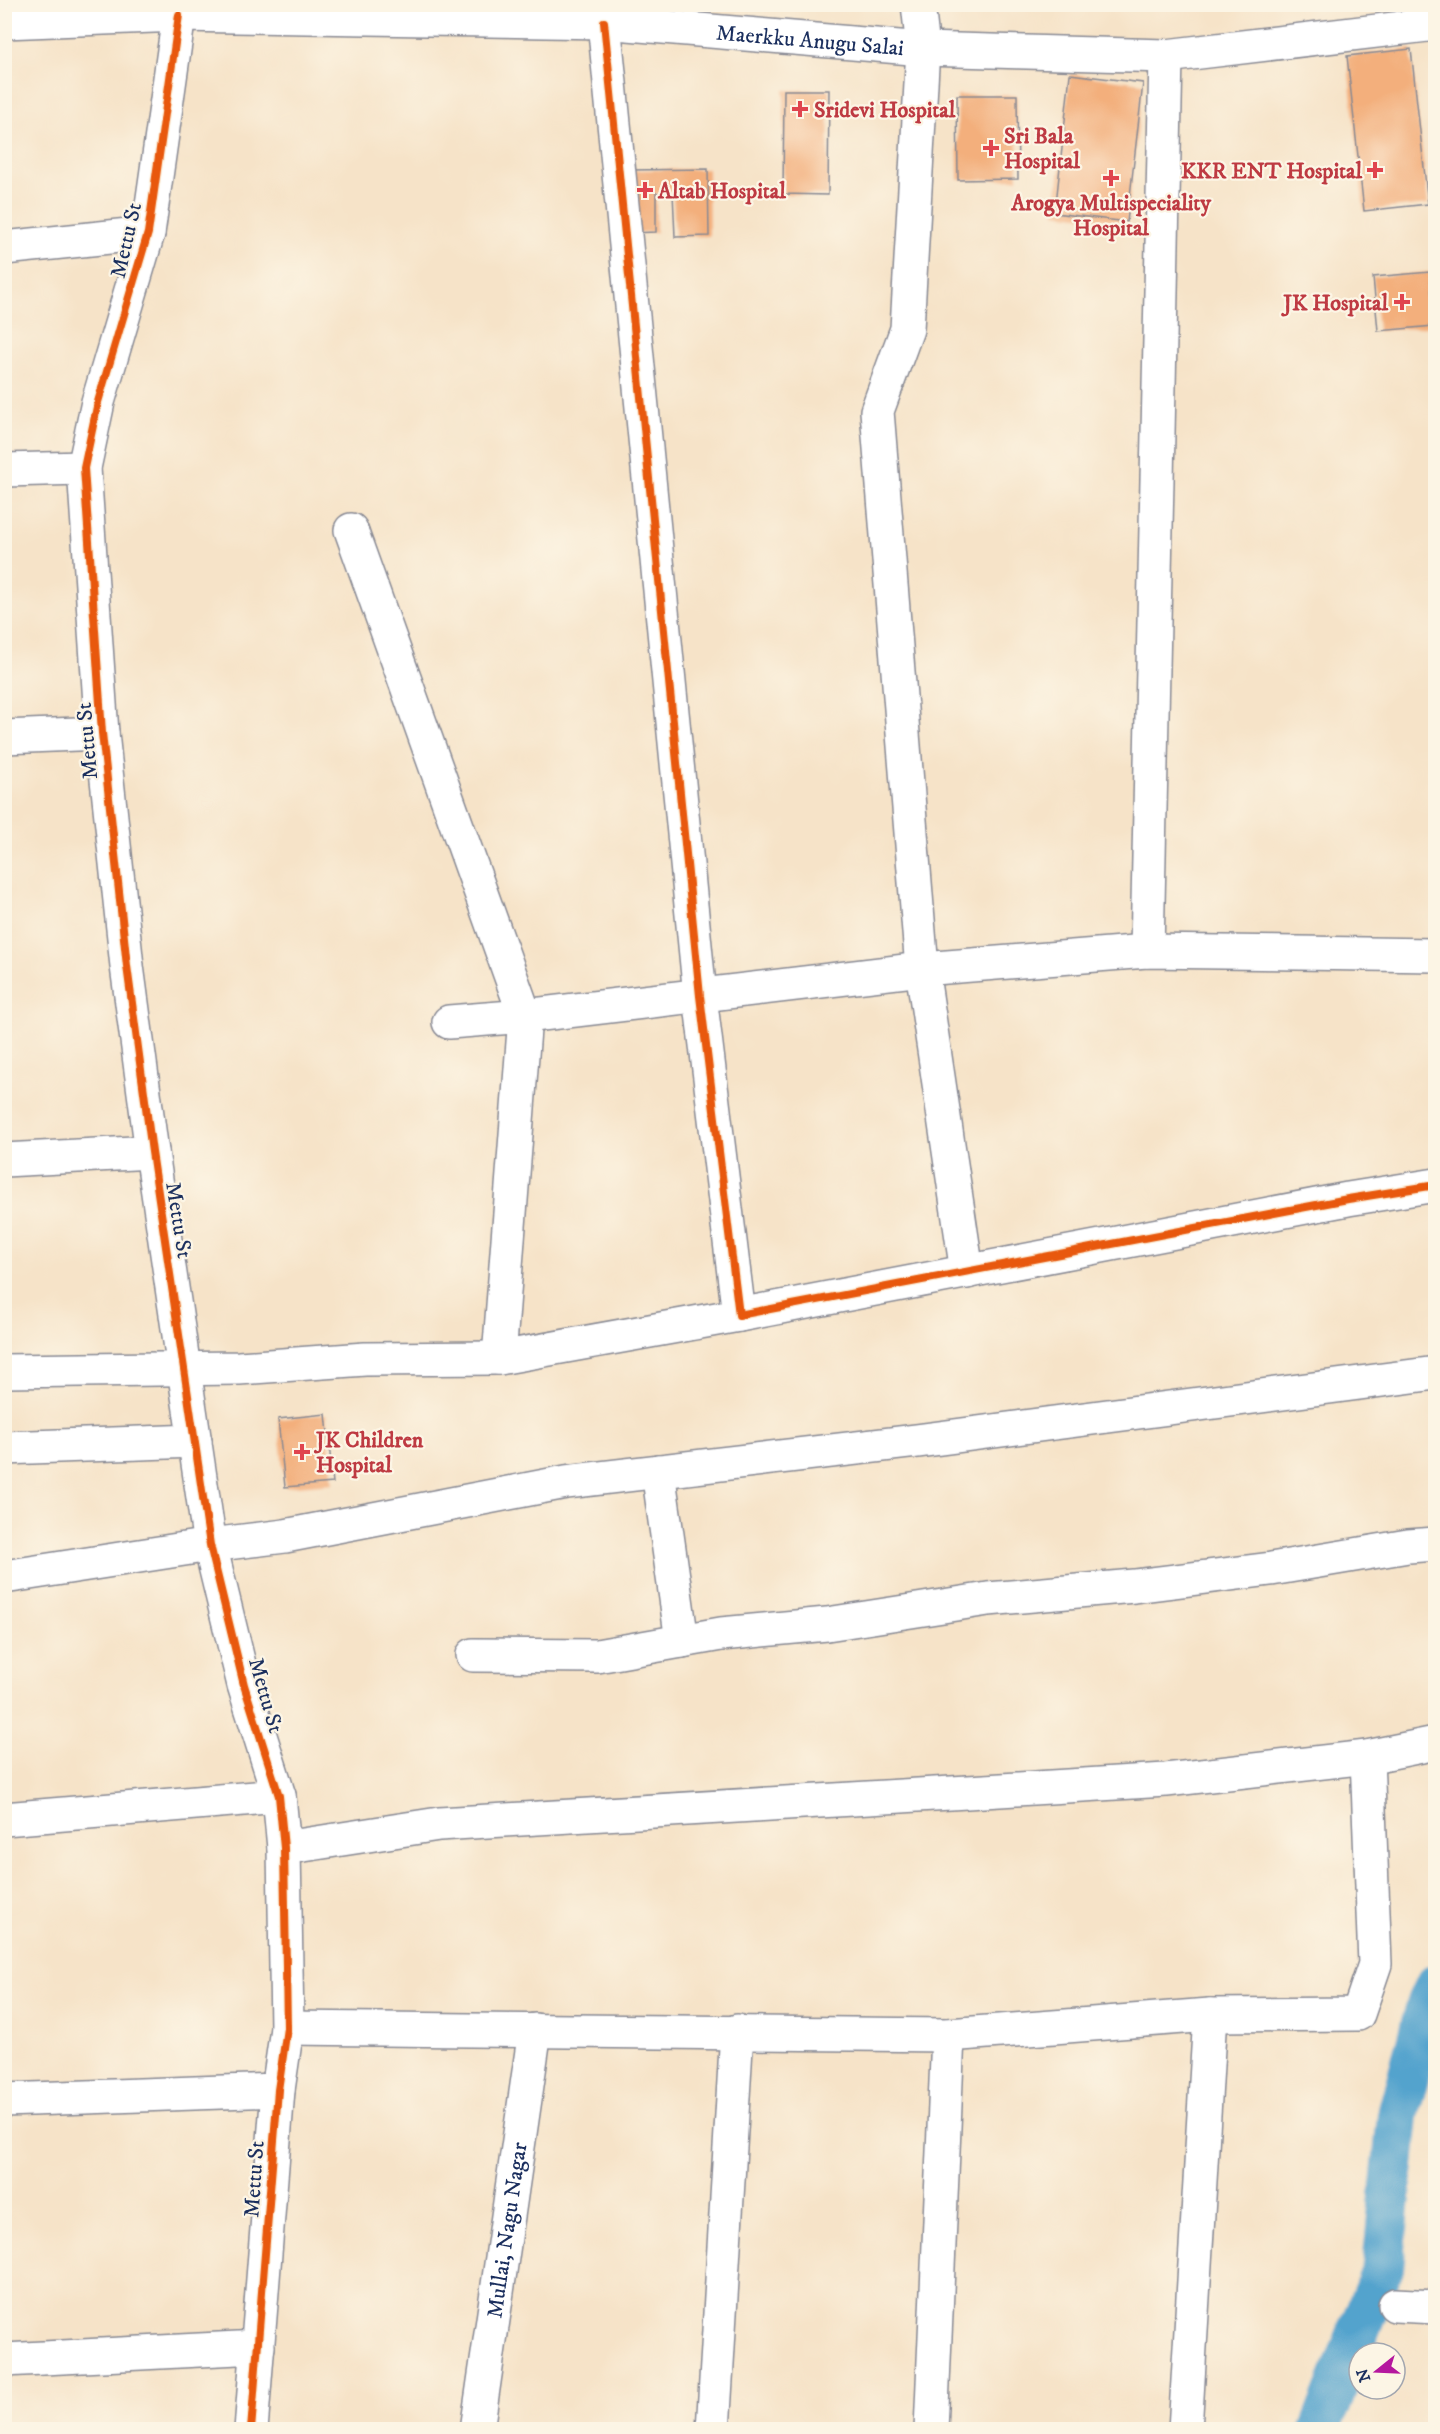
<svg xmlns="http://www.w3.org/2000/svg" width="1440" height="2434" viewBox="0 0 1440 2434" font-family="'IM FELL DW Pica',serif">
<rect width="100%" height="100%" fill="#fcf5e5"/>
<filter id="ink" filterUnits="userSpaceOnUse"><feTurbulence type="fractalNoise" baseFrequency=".0167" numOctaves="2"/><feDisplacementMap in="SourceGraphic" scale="12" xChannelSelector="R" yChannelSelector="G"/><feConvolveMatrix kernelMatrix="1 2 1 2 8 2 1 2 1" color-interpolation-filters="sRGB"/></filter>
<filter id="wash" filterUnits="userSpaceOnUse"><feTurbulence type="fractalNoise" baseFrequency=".008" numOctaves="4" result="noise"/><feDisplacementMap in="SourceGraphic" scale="24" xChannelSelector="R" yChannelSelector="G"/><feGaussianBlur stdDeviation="1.35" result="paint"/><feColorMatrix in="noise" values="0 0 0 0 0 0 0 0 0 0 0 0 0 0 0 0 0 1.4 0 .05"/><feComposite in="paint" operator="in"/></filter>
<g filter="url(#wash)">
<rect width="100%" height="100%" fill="#f6e3c8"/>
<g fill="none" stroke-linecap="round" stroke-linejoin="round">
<polyline stroke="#52a3cd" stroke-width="42" points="1320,2430 1383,2268 1398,2115 1427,2005 1436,1985"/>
</g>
<g id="blocks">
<g fill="#f3af7b">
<polygon points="1411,49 1428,204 1364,211 1347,56"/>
<polygon points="1070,74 1143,83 1127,222 1055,213"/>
<polygon points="784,90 829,90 828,195 783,194"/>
<polygon points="957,95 1017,95 1018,179 958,180"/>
<polygon points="708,169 709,236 675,237 673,193 656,193 656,232 631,233 630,170"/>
<polygon points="1430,272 1434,326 1378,331 1373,277"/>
<polygon points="326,1414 333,1483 285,1487 278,1419"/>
</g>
</g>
</g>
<g filter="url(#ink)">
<use href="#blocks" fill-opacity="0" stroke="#888993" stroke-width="1.5"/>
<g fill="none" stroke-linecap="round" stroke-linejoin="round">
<defs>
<g id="minor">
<polyline points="918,4 923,49 907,329 877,411 922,969 967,1272"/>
<polyline points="179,15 148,233 98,402 84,468 102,733 127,966 152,1152 210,1545 244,1685 279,1796 284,1848 287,2028 278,2090 251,2430"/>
<polyline points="604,22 700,996 739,1315 1348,1199 1436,1185"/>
<polyline points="4,248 148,233"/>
<polyline points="4,470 84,468"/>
<polyline points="351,530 525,1016 499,1358 739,1315"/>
<polyline points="4,737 102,733"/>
<polyline points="1147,951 1166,56"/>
<polyline points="449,1022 525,1016 922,969 1147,951 1436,955"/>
<polyline points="4,1160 152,1152"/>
<polyline points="4,1371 239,1368 365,1359 499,1358"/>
<polyline points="4,1448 195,1441"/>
<polyline points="658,1471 682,1641"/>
<polyline points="4,1577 210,1545 285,1536 566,1482 917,1441 1436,1373"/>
<polyline points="473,1655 597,1656 721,1634 827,1624 988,1599 1134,1586 1271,1569 1408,1546 1436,1544"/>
<polyline points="4,1819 279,1796"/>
<polyline points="284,1848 439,1824 1166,1780 1367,1757 1436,1743"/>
<polyline points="287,2028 948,2035 1210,2015 1358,2014 1375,1964 1367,1757"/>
<polyline points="4,2100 278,2090"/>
<polyline points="1395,2305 1436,2307"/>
<polyline points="4,2360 258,2347"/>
<path id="s1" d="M477,2430L535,2030"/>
<polyline points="713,2430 737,2031"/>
<polyline points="931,2430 948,2035"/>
<polyline points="1185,2430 1210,2015"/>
</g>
<g id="tertiary">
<path id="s2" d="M4,22L179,15L604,22L923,49L1166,56L1436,24"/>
</g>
</defs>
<use href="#minor" stroke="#888993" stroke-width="36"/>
<use href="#tertiary" stroke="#888993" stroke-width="36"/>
<use href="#minor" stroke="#fff" stroke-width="33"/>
<use href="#tertiary" stroke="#fff" stroke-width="33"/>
<defs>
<g id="cycleway">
<polyline points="179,15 148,233 98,402 84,468 102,733 127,966 152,1152 210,1545 244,1685 279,1796 284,1848 287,2028 278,2090 251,2430"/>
<polyline points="604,22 700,996 739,1315 1348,1199 1436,1185"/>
</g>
</defs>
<use href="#cycleway" stroke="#fcf5e5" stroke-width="11"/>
<use href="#cycleway" stroke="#e8590c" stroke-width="8"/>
</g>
</g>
<g fill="#e0444e" stroke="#fcf5e5" stroke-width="2">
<path d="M797 100h6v6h6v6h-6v6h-6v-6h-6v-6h6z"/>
<path d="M988 139h6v6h6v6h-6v6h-6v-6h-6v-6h6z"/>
<path d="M1372 161h6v6h6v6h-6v6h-6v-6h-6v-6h6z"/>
<path d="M1108 169h6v6h6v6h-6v6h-6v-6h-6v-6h6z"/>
<path d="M642 181h6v6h6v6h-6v6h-6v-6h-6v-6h6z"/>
<path d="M1399 293h6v6h6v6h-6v6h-6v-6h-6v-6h6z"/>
<path d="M299 1443h6v6h6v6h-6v6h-6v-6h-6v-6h6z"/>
</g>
<g text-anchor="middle" stroke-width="4.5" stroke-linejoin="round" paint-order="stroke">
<g font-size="22" fill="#1b2f5e" stroke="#fcf5e5">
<text dy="8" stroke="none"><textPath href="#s2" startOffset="807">Maerkku Anugu Salai</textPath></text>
<text transform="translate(125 240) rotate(-77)" y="8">Mettu St</text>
<text transform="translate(86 741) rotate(-95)" y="8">Mettu St</text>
<text transform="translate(180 1220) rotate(81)" y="8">Mettu St</text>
<text transform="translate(267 1695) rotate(74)" y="8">Mettu St</text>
<text transform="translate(253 2179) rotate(-86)" y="8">Mettu St</text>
<text dy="8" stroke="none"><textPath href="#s1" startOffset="202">Mullai, Nagu Nagar</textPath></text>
</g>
<g font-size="22" font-weight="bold" fill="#be3a42" stroke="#fcf5e5" text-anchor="start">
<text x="814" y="117">Sridevi Hospital</text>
<text x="1004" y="143">Sri Bala<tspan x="1004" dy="25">Hospital</tspan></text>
<text x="1362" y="178" text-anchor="end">KKR ENT Hospital</text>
<text x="658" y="198">Altab Hospital</text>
<text x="1111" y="210" text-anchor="middle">Arogya Multispeciality<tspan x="1111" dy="25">Hospital</tspan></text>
<text x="1388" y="310" text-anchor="end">JK Hospital</text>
<text x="316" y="1447">JK Children<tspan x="316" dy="25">Hospital</tspan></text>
</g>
</g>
<rect width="1440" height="2434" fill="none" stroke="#fcf5e5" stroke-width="24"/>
<g transform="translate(1377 2371) rotate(252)"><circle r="28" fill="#fcf5e5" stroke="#a2a6af" stroke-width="1.5"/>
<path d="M0-4.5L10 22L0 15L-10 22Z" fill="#b5179e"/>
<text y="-9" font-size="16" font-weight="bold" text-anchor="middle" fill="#1b2f5e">N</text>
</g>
</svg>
